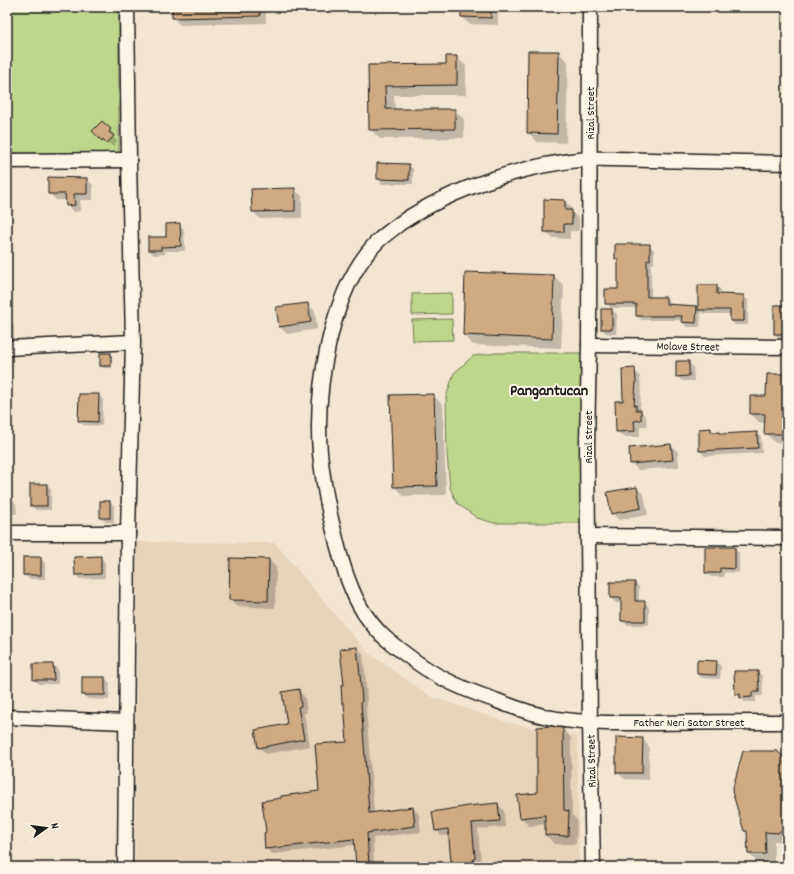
<svg xmlns="http://www.w3.org/2000/svg" width="794" height="874" viewBox="0 0 794 874" font-family="Dekko,sans-serif">
<rect width="100%" height="100%" fill="#f3e6d1"/>
<filter id="ink" filterUnits="userSpaceOnUse"><feTurbulence type="fractalNoise" baseFrequency=".025" numOctaves="2"/><feDisplacementMap in="SourceGraphic" scale="8" xChannelSelector="R" yChannelSelector="G"/><feConvolveMatrix kernelMatrix="1 2 1 2 8 2 1 2 1" color-interpolation-filters="sRGB"/></filter>
<g filter="url(#ink)">
<polygon fill="#e8d4b9" points="137,542 275,543 367,652 430,696 509,723 578,736 579,867 135,867"/>
<g fill="#bfd68d" stroke="#6e7954">
<rect x="7" y="7" width="112" height="146"/>
<polygon points="452,293 452,314 412,315 412,294"/>
<polygon points="452,319 453,340 413,341 412,320"/>
<polygon points="496,353 582,353 580,523 494,523 477,518 457,503 450,488 447,454 446,397 454,373 473,356"/>
</g>
<g fill="#0003">
<polygon points="173,7 266,7 266,23 180,25 173,18"/>
<polygon points="462,7 498,7 498,25 469,24 462,17"/>
<polygon points="558,52 568,62 566,143 537,142 528,132"/>
<polygon points="456,57 466,66 466,95 394,95 395,110 455,110 464,119 464,138 380,139 370,129 369,66 447,65"/>
<polygon points="102,122 115,135 113,137 117,141 113,147 109,143 107,144 94,131"/>
<polygon points="378,164 409,165 413,169 413,184 382,184 378,179"/>
<polygon points="86,179 93,185 93,200 80,200 81,211 73,212 67,205 67,200 56,200 49,193"/>
<polygon points="294,189 302,196 302,218 260,219 253,211"/>
<polygon points="565,201 572,208 572,212 579,219 579,231 570,231 570,239 552,238 545,231"/>
<polygon points="179,224 184,229 185,251 165,251 165,254 154,255 149,250 167,238"/>
<polygon points="616,245 649,245 654,250 654,264 651,264 651,298 666,298 670,303 670,305 696,307 699,310 716,286 721,290 721,295 743,296 748,300 748,325 735,325 731,321 731,314 704,314 701,311 700,327 687,327 682,322 682,320 642,320 637,316 637,308 611,308 606,303 619,290 619,262 616,259"/>
<polygon points="554,276 564,286 561,348 473,345 464,335"/>
<polygon points="307,304 315,311 317,329 287,334 280,327"/>
<polygon points="787,306 787,341 782,341 775,334"/>
<polygon points="612,310 617,314 616,334 606,333 602,329"/>
<polygon points="7,320 10,320 14,324 14,339 7,339"/>
<polygon points="110,354 112,356 112,368 103,368 101,366"/>
<polygon points="688,362 693,367 694,381 682,381 677,376"/>
<polygon points="634,370 640,376 641,389 640,410 646,417 647,426 640,426 640,437 623,437 617,431 624,402"/>
<polygon points="787,375 787,443 775,443 766,433 766,423 760,423 751,414"/>
<polygon points="99,395 103,400 102,426 83,425 79,421"/>
<polygon points="433,395 443,405 446,495 403,496 394,486"/>
<polygon points="711,429 714,433 720,433 722,435 757,433 761,437 762,453 705,456 700,451 700,430"/>
<polygon points="671,445 678,452 679,467 638,470 631,463"/>
<polygon points="47,485 51,489 51,510 36,510 31,505"/>
<polygon points="637,488 644,495 648,515 619,520 612,513"/>
<polygon points="7,499 12,499 16,504 17,514 7,514"/>
<polygon points="110,502 114,506 114,522 106,522 101,518"/>
<polygon points="735,548 739,553 739,573 724,572 724,577 711,577 706,573"/>
<polygon points="100,557 105,562 105,578 80,579 76,575"/>
<polygon points="40,558 45,563 45,579 29,579 24,575"/>
<polygon points="269,560 276,567 275,608 237,606 230,599"/>
<polygon points="635,583 639,587 639,602 644,602 649,607 649,625 627,625 622,621 622,603 616,603 611,598"/>
<polygon points="787,644 787,658 786,657"/>
<polygon points="357,648 363,654 366,682 367,707 366,707 374,813 413,808 419,814 421,832 373,838 374,867 359,867 357,865 356,845 272,854 266,848 320,792 348,743 345,704 343,702 345,685"/>
<polygon points="716,662 721,666 720,679 702,678 698,674"/>
<polygon points="53,665 58,669 58,684 39,684 34,679"/>
<polygon points="735,672 758,672 762,676 763,696 756,696 756,702 745,702 742,699 741,699 736,694"/>
<polygon points="83,678 105,678 110,683 109,700 88,699 83,695"/>
<polygon points="298,690 305,697 307,713 304,713 310,746 266,754 259,747 288,725"/>
<polygon points="563,729 571,738 572,815 577,820 576,844 554,844 546,835 546,824 529,826 521,817 538,794"/>
<polygon points="642,739 649,746 649,780 624,779 617,772"/>
<polygon points="787,762 787,842 774,841 774,863 758,863 749,854 748,834 745,830"/>
<polygon points="498,804 504,811 505,827 478,829 481,864 479,864 479,867 454,867 453,862 452,860 450,835 442,836 436,830"/>
<polygon points="433,862 438,867 384,867 384,865"/>
<polygon points="573,863 577,867 556,867 556,864"/>
</g>
<g fill="#d0aa82" stroke="#1c1c1c">
<polygon points="172,7 259,7 260,16 172,18"/>
<polygon points="461,7 491,7 491,18 461,17"/>
<polygon points="528,51 559,51 557,134 527,133"/>
<polygon points="446,56 457,56 457,85 385,86 386,109 455,109 455,129 369,130 368,65 446,64"/>
<polygon points="102,121 111,129 109,132 114,136 107,143 103,139 102,141 92,131"/>
<polygon points="377,163 409,164 409,180 377,179"/>
<polygon points="48,177 87,178 87,194 74,194 75,205 66,206 65,194 48,194"/>
<polygon points="295,188 295,211 252,212 251,189"/>
<polygon points="544,199 565,200 565,210 572,210 572,224 564,224 564,232 544,232"/>
<polygon points="180,223 181,246 161,247 161,250 148,250 148,237 166,237 166,224"/>
<polygon points="615,244 650,244 650,260 647,260 647,297 666,297 666,304 697,306 696,323 681,322 682,316 636,316 636,304 605,304 605,289 618,289 618,259 615,259"/>
<polygon points="465,272 554,275 552,339 463,335"/>
<polygon points="698,285 717,285 717,294 744,295 744,321 730,321 730,310 698,310"/>
<polygon points="308,303 311,322 279,327 276,307"/>
<rect x="774" y="305" width="13" height="29"/>
<rect x="601" y="309" width="11" height="20"/>
<rect x="100" y="353" width="11" height="13"/>
<polygon points="676,361 689,361 689,376 676,377"/>
<polygon points="635,368 636,382 634,405 636,405 636,410 641,410 641,420 634,421 635,431 616,432 615,401 623,401 622,369"/>
<polygon points="767,374 787,374 787,434 764,434 765,414 750,414 750,396 766,396"/>
<polygon points="79,394 99,394 98,422 78,421"/>
<polygon points="434,394 437,486 393,487 390,395"/>
<polygon points="711,428 711,432 720,432 720,434 757,432 758,448 699,451 699,429"/>
<polygon points="671,444 673,460 630,464 629,448"/>
<rect x="30" y="484" width="17" height="22"/>
<polygon points="637,487 641,508 611,514 607,492"/>
<rect x="100" y="501" width="10" height="17"/>
<polygon points="705,547 735,547 735,569 720,568 720,573 705,573"/>
<polygon points="101,556 101,574 75,575 74,557"/>
<rect x="23" y="557" width="18" height="18"/>
<polygon points="230,558 269,559 268,601 229,600"/>
<polygon points="610,582 635,582 635,601 645,601 645,621 621,621 621,598 610,598"/>
<polygon points="357,647 360,675 362,701 361,702 369,813 413,807 415,826 367,833 369,865 356,866 354,839 265,849 264,833 266,832 262,801 281,798 281,796 319,791 315,744 347,742 344,703 342,703 341,685 344,685 340,649"/>
<polygon points="697,660 717,661 716,675 697,674"/>
<polygon points="33,664 53,664 54,680 33,680"/>
<polygon points="734,671 758,671 759,692 752,692 752,697 740,698 740,694 735,694"/>
<rect x="82" y="677" width="23" height="18"/>
<polygon points="299,689 301,706 298,707 304,739 258,748 255,730 287,724 282,692"/>
<polygon points="551,726 563,728 564,810 569,811 568,836 545,835 545,815 520,818 517,795 537,793 537,727"/>
<polygon points="616,737 643,738 642,773 616,773"/>
<polygon points="743,751 777,751 787,760 787,825 778,833 765,832 766,854 748,854 747,831 744,831 732,791"/>
<polygon points="498,803 500,821 472,823 475,858 473,859 474,867 453,867 452,860 451,861 448,829 435,831 432,812 468,806"/>
</g>
<g fill="none" stroke-linecap="round" stroke-linejoin="round">
<defs>
<g id="minor">
<polyline points="590,7 589,345 587,444 590,723 593,867"/>
<polyline points="7,161 129,160"/>
<path d="M787,163C742,162 697,161 652,160C631,160 609,158 588,159C527,164 453,188 402,222C394,228 384,235 377,242C330,290 315,389 320,453C323,481 328,509 335,535C341,561 350,591 364,613C369,620 374,627 380,633C383,636 386,639 390,642C406,655 423,668 442,678C459,687 477,694 495,700C515,708 535,715 557,719C590,724 625,723 659,723C702,722 744,722 787,722"/>
<polyline points="589,345 787,347"/>
<polyline points="7,348 133,342"/>
<polyline points="7,533 128,533"/>
<polyline points="588,536 787,538"/>
<polyline points="7,717 125,722"/>
<polyline points="125,867 128,533 133,342 129,160 127,7"/>
</g>
</defs>
<use href="#minor" stroke="#1c1c1c" stroke-width="17"/>
<use href="#minor" stroke="#fcf5e5" stroke-width="14"/>
</g>
</g>
<g text-anchor="middle" stroke-width="4" stroke-linejoin="round" paint-order="stroke">
<g font-size="12" fill="#1c1c1c" stroke="#fcf5e5">
<text transform="translate(590 113) rotate(-90)" y="4">Rizal Street</text>
<text transform="translate(688 346) rotate(1)" y="4">Molave Street</text>
<text transform="translate(588 437) rotate(-90)" y="4">Rizal Street</text>
<text x="689" y="726">Father Neri Sator Street</text>
<text transform="translate(591 761) rotate(-91)" y="4">Rizal Street</text>
</g>
<g font-size="16" font-weight="bold" fill="#1c1c1c" stroke="#fcf5e5">
<text x="549" y="395">Pangantucan</text>
</g>
</g>
<rect width="794" height="874" fill="none" stroke="#fcf5e5" stroke-width="24"/>
<rect x="12" y="12" width="770" height="850" fill="none" stroke="#1c1c1c" stroke-width="1.5" filter="url(#ink)"/>
<g transform="translate(46 828) rotate(76)" stroke="#fcf5e5" stroke-width="3" paint-order="stroke">
<path d="M0-3L7 15L0 10L-7 15Z" fill="#1c1c1c"/>
<text y="-6" font-size="11" font-weight="bold" text-anchor="middle" fill="#1c1c1c">N</text>
</g>
</svg>
